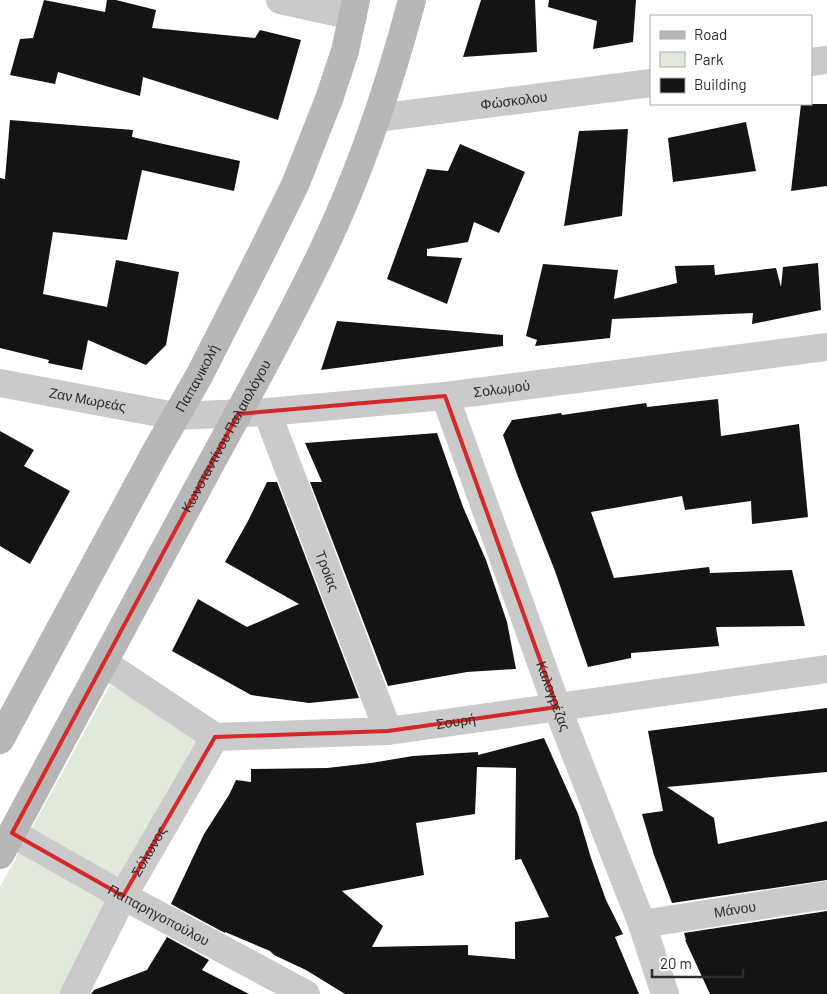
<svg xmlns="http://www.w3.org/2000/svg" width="827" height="994" viewBox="0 0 827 994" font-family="Barlow,sans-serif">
<rect width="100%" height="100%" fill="#fff"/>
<g fill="#e1eada">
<polygon points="110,685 203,735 122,884 29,833"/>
<polygon points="20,850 112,901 61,994 0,994 0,887"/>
</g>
<g fill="#141414" fill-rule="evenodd">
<polygon points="44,0 105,12 107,0 116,0 156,10 152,28 255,38 260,30 301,40 278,120 143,77 140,96 58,72 55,84 10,75 20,39 33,38"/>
<polygon points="481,0 535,0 537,52 463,57"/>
<polygon points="549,0 636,0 633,42 593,49 597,21 548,7"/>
<polygon points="801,104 827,104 827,186 791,191"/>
<polygon points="10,120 133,130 132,137 240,161 234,191 142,170 127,240 53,232 43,294 107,307 116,260 179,272 166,345 146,365 88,340 82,370 48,363 49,360 0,348 0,178 5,179"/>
<polygon points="746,122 756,171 673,182 668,138"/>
<polygon points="628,129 622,216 564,226 579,131"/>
<polygon points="460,144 525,172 499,233 474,222 468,242 427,249 427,256 462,258 447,304 387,279 427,169 448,171"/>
<polygon points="818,263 821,310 752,324 753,313 612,319 610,338 535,346 537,340 526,336 543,264 618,270 614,299 677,283 675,266 714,265 715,275 776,268 781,287 783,267"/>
<polygon points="337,321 503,335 503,346 321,370"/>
<polygon points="718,399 721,436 799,424 808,517 752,524 751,501 685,510 682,496 591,512 614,578 709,567 710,573 792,570 805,626 716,627 719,646 631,653 631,658 588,667 555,571 518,477 503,435 512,420 561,413 562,415 646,403 647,407"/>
<polygon points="0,431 34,450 24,466 70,491 30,564 0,546"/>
<polygon points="437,433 463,507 486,560 507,622 516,669 467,672 388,686 310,482 322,482 305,443"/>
<polygon points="267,482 277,482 359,698 309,703 251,695 172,651 198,599 247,627 299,604 225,562 248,521"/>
<polygon points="827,708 827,772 667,787 714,818 718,844 827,821 827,880 672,903 654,855 642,814 663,811 648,731"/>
<path d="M544,738L578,814L591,858L606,900L623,934L615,937L639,994H345L306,970L274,955L270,951L225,932V933L171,904L204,834L229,795L236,780L251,782V769L327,768L371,763L413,756L478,752V755ZM477,767L516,768L515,860L521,859L549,917L515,922V959L468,955V945L372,947L383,926L342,891L424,875L416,823L475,814Z"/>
<polygon points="827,911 827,994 710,994 685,940 686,940 684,933"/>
<polygon points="167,937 209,960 202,970 249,994 91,994 94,990 147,970"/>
</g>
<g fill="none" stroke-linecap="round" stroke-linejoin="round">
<g stroke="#cacaca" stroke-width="28">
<polyline points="280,0 353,16"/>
<polyline points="811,62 827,60"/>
<path id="s1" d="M377,118L651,83"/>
<path id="s2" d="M0,383L175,416"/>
<path id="s3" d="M445,396L557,707L642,924L665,994"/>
<path id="s4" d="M267,412L388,731"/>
<path id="s5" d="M104,663L215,737L388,731L827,669"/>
<path id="s6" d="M12,833L123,896L306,994"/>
<path id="s7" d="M642,924L827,895"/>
<path id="s8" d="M74,994L123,896L215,737"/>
</g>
<path stroke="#cacaca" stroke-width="28" id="s9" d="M175,416L267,412L445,396L827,347"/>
<g stroke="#b7b7b7" stroke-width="28">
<path id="s10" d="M0,740L156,451L199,376L261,254L295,185L329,99L345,51L356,0"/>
<path id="s11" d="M0,855C65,734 130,614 195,493C238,413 283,334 322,252C361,171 389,87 412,0"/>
</g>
</g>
<path fill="none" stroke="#d62828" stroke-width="4" stroke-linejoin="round" d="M445,396L557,707L388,731L215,737L123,896L12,833L238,414Z"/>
<g text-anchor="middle" stroke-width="5" stroke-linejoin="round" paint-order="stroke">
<g font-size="14" fill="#2d2d2d" stroke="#fff">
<text dy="5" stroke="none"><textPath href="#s1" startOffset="138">Φώσκολου</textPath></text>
<text dy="5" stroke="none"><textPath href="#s10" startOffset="412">Παπανικολή</textPath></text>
<text dy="5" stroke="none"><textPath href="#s9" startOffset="328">Σολωμού</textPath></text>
<text dy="5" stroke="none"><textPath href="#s2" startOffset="89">Ζαν Μωρεάς</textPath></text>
<text dy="5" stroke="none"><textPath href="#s11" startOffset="476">Κωνσταντίνου Παλαιολόγου</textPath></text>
<text dy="5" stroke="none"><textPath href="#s4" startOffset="170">Τροίας</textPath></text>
<text dy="5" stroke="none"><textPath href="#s3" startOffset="319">Καλογρέζας</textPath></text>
<text dy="5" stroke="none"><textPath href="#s5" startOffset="375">Σουρή</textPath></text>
<text dy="5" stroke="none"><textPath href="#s8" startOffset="161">Σόλωνος</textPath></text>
<text dy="5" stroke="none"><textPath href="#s7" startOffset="94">Μάνου</textPath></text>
<text dy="5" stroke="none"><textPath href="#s6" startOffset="168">Παπαρηγοπούλου</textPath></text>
</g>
</g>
<rect x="650" y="15" width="162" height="90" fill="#ffffff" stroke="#ababab"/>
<rect x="660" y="31" width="25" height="8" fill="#b7b7b7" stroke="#ababab"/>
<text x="694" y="40" font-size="15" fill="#2d2d2d">Road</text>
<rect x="660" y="52" width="25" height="15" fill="#e1eada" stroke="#ababab"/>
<text x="694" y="65" font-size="15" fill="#2d2d2d">Park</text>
<rect x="660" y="78" width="25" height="15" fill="#141414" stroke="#ababab"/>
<text x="694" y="90" font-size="15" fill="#2d2d2d">Building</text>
<path d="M652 969v8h91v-8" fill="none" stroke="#2d2d2d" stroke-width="2.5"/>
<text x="660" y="969" font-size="15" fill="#2d2d2d" stroke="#ffffff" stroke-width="4" paint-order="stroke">20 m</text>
</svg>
